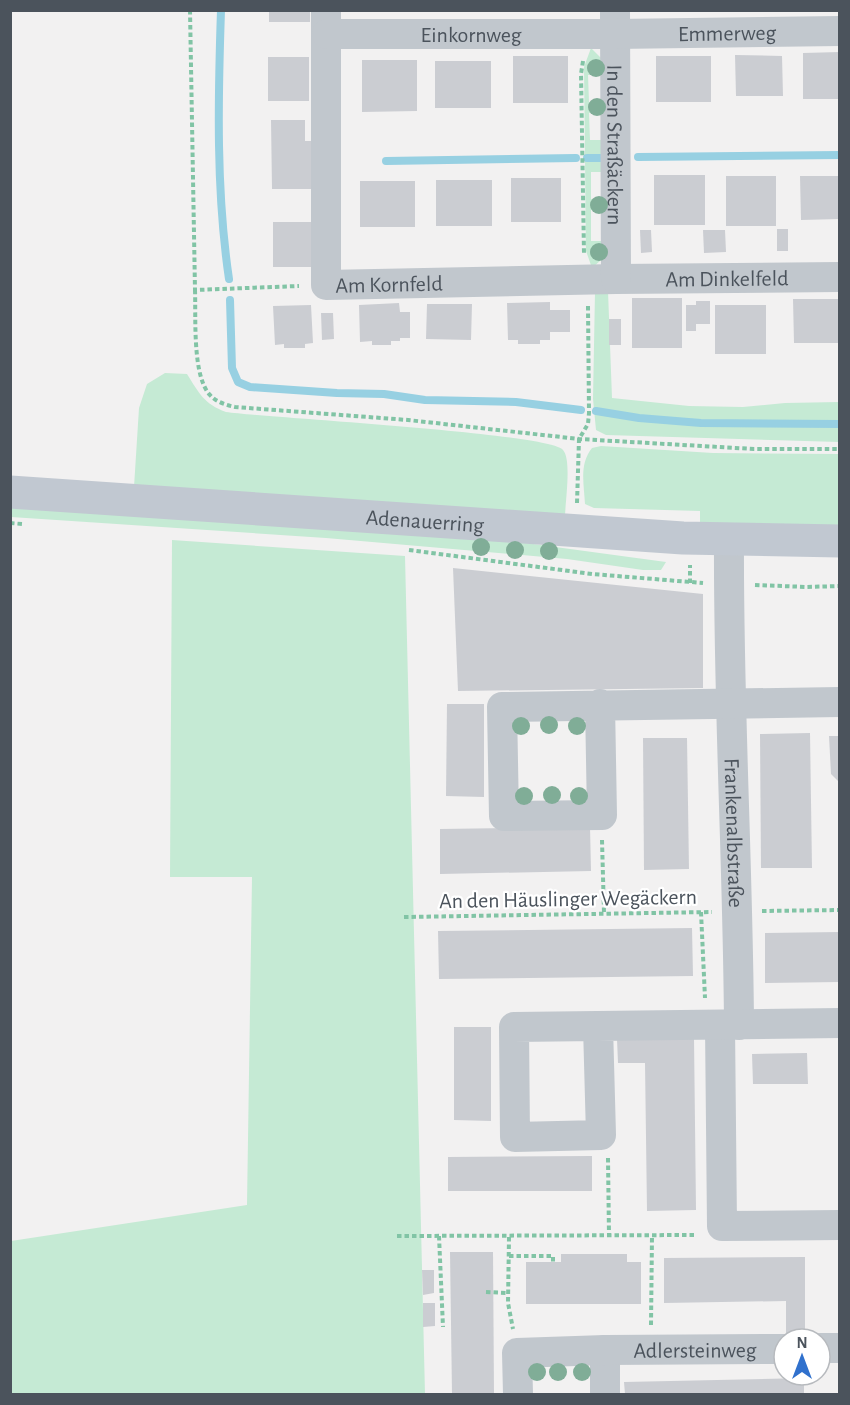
<svg xmlns="http://www.w3.org/2000/svg" width="850" height="1405" viewBox="0 0 850 1405" font-family="'Alegreya Sans',sans-serif">
<rect width="100%" height="100%" fill="#f2f1f1"/>
<g fill="#c5ead4">
<polygon points="591,48 601,58 606,74 588,75 589,102 607,102 607,113 589,113 590,140 607,140 612,155 585,155 584,67"/>
<polygon points="612,159 608,172 591,172 591,199 608,199 608,210 591,210 591,241 608,241 601,260 592,268 586,251 585,160"/>
<polygon points="608,291 612,398 689,406 743,407 785,403 839,402 839,442 606,435 596,430 593,399 595,292"/>
<path d="M165,373L187,374C199,393 204,404 226,412C269,418 550,433 563,450C572,460 565,503 565,518L134,487L139,408L147,384Z"/>
<path d="M601,446L713,453L839,454V529L700,527V511L594,508L585,504C584,484 579,464 592,448Z"/>
<polygon points="11,507 511,541 666,562 661,570 643,570 567,559 326,538 11,517"/>
<polygon points="172,540 405,556 425,1394 11,1394 11,1241 247,1205 252,877 170,877"/>
</g>
<g fill="none" stroke-linecap="round" stroke-linejoin="round">
<g stroke="#97d0e2" stroke-width="8">
<path d="M221,10C218,100 216,191 229,279"/>
<polyline points="638,157 840,155"/>
<polyline points="587,158 608,158"/>
<polyline points="386,161 576,158"/>
<polyline points="230,300 232,368 238,382 250,387 337,393 384,394 425,400 516,402 581,410"/>
<polyline points="596,411 639,418 701,423 840,424"/>
</g>
</g>
<g fill="#cbcdd2">
<rect x="269" y="10" width="41" height="12"/>
<polygon points="840,52 840,99 803,99 803,53"/>
<polygon points="735,55 782,56 783,96 736,96"/>
<rect x="513" y="56" width="55" height="47"/>
<rect x="656" y="56" width="55" height="46"/>
<rect x="268" y="57" width="41" height="44"/>
<polygon points="362,60 417,60 417,111 362,112"/>
<rect x="435" y="61" width="56" height="47"/>
<polygon points="271,120 305,120 305,141 312,141 312,189 272,189"/>
<rect x="654" y="175" width="51" height="50"/>
<rect x="726" y="176" width="50" height="50"/>
<polygon points="800,176 840,176 840,219 801,220"/>
<rect x="511" y="178" width="50" height="44"/>
<rect x="436" y="180" width="56" height="46"/>
<rect x="360" y="181" width="55" height="46"/>
<rect x="273" y="222" width="41" height="45"/>
<rect x="777" y="229" width="11" height="22"/>
<polygon points="640,230 651,230 652,252 641,253"/>
<polygon points="703,230 725,230 726,252 704,253"/>
<rect x="632" y="298" width="50" height="50"/>
<polygon points="793,299 840,299 840,343 794,343"/>
<polygon points="696,301 710,301 710,324 696,324 696,331 686,331 686,305 696,305"/>
<polygon points="550,302 550,310 570,310 570,332 550,332 550,340 540,340 540,344 518,344 518,340 508,340 507,303"/>
<polygon points="399,303 400,312 410,312 410,338 400,338 400,341 391,341 391,345 372,345 372,341 360,342 359,305"/>
<polygon points="427,304 472,304 471,340 426,339"/>
<polygon points="311,305 313,343 305,344 305,348 284,348 284,344 275,345 273,306"/>
<rect x="715" y="305" width="51" height="49"/>
<polygon points="321,313 333,313 334,339 322,340"/>
<rect x="609" y="319" width="12" height="26"/>
<polygon points="453,568 703,594 703,688 458,691"/>
<polygon points="447,704 484,704 484,797 446,796"/>
<polygon points="810,733 812,868 761,868 760,734"/>
<polygon points="829,736 840,736 840,783 831,774"/>
<polygon points="643,738 687,738 689,869 644,870"/>
<polygon points="590,827 591,871 440,874 440,829"/>
<polygon points="692,928 693,976 439,979 438,931"/>
<polygon points="840,932 840,982 765,983 765,933"/>
<polygon points="454,1027 491,1027 491,1121 454,1120"/>
<polygon points="694,1038 696,1210 647,1211 645,1063 618,1063 617,1039"/>
<polygon points="807,1053 808,1084 753,1084 752,1054"/>
<polygon points="592,1156 592,1191 448,1191 448,1157"/>
<polygon points="450,1252 493,1252 494,1394 452,1394"/>
<polygon points="561,1254 627,1254 627,1262 641,1262 641,1304 526,1304 526,1262 561,1262"/>
<polygon points="805,1257 805,1335 786,1335 786,1301 664,1303 664,1258"/>
<polygon points="422,1270 434,1270 434,1293 423,1295"/>
<polygon points="423,1303 435,1303 435,1326 423,1327"/>
<polygon points="804,1378 804,1394 625,1394 624,1382"/>
</g>
<g fill="none" stroke-linecap="round" stroke-linejoin="round">
<g stroke="#81c4a5" stroke-width="4" stroke-dasharray="4.5 3" stroke-linecap="butt">
<polyline points="190,10 195,290 299,286"/>
<polyline points="583,61 581,74 584,254"/>
<path d="M195,290C196,317 192,376 210,395C216,402 226,405 235,407L408,420L579,439L754,449H840"/>
<polyline points="577,503 579,439 588,424 589,413 588,306"/>
<polyline points="10,523 22,524"/>
<polyline points="409,550 592,574 703,583"/>
<polyline points="690,583 690,565"/>
<polyline points="755,585 807,587 840,586"/>
<polyline points="602,840 604,913"/>
<polyline points="762,911 840,910"/>
<polyline points="701,912 705,998"/>
<polyline points="404,917 712,912"/>
<polyline points="608,1158 609,1236"/>
<polyline points="397,1236 697,1235"/>
<polyline points="439,1236 443,1327"/>
<polyline points="509,1237 508,1303 513,1329"/>
<polyline points="509,1256 553,1256 553,1262"/>
<polyline points="486,1292 508,1293"/>
<polyline points="651,1325 652,1236"/>
</g>
<g stroke="#c1c7cd" stroke-width="30">
<path id="s1" d="M326,10V285L616,279L840,277"/>
<path id="s2" d="M615,10L616,279"/>
<path id="s3" d="M327,34H615L840,31"/>
<path id="s4" d="M729,539C728,701 738,863 739,1025"/>
<polyline points="600,704 602,815 504,816 502,707 840,702"/>
<polyline points="720,1025 722,1226 840,1225"/>
<polyline points="598,1026 601,1135 515,1137 514,1027 840,1023"/>
<polyline points="820,1348 840,1348"/>
<polyline points="605,1350 605,1394"/>
<path id="s5" d="M518,1394L517,1353L605,1350L784,1349"/>
</g>
<path stroke="#c1c8d1" stroke-width="33" id="s6" d="M10,492L683,538L840,541"/>
</g>
<g fill="#80ad97">
<circle cx="596" cy="68" r="9"/>
<circle cx="597" cy="107" r="9"/>
<circle cx="599" cy="205" r="9"/>
<circle cx="599" cy="252" r="9"/>
<circle cx="481" cy="547" r="9"/>
<circle cx="515" cy="550" r="9"/>
<circle cx="549" cy="551" r="9"/>
<circle cx="549" cy="725" r="9"/>
<circle cx="521" cy="726" r="9"/>
<circle cx="577" cy="726" r="9"/>
<circle cx="552" cy="795" r="9"/>
<circle cx="524" cy="796" r="9"/>
<circle cx="579" cy="796" r="9"/>
<circle cx="537" cy="1372" r="9"/>
<circle cx="558" cy="1372" r="9"/>
<circle cx="582" cy="1372" r="9"/>
</g>
<g text-anchor="middle" stroke-width="4.5" stroke-linejoin="round" paint-order="stroke">
<g font-size="22" fill="#4b535c" stroke="#fff">
<text dy="8" stroke="none"><textPath href="#s3" startOffset="400">Emmerweg</textPath></text>
<text dy="8" stroke="none"><textPath href="#s3" startOffset="144">Einkornweg</textPath></text>
<text dy="8" stroke="none"><textPath href="#s2" startOffset="135">In den Straßäckern</textPath></text>
<text dy="8" stroke="none"><textPath href="#s1" startOffset="676">Am Dinkelfeld</textPath></text>
<text dy="8" stroke="none"><textPath href="#s1" startOffset="338">Am Kornfeld</textPath></text>
<text dy="8" stroke="none"><textPath href="#s6" startOffset="416">Adenauerring</textPath></text>
<text dy="8" stroke="none"><textPath href="#s4" startOffset="294">Frankenalbstraße</textPath></text>
<text transform="translate(568 898) rotate(-1)" y="8">An den Häuslinger Wegäckern</text>
<text dy="8" stroke="none"><textPath href="#s5" startOffset="219">Adlersteinweg</textPath></text>
</g>
</g>
<rect width="850" height="1405" fill="none" stroke="#4b535c" stroke-width="24"/>
<g transform="translate(802 1357)"><circle r="28" fill="#ffffff" stroke="#b7babe" stroke-width="1.5"/>
<path d="M0-4.5L10 22L0 15L-10 22Z" fill="#3071cd"/>
<text y="-9" font-size="16" font-weight="bold" text-anchor="middle" fill="#4b535c">N</text>
</g>
</svg>
